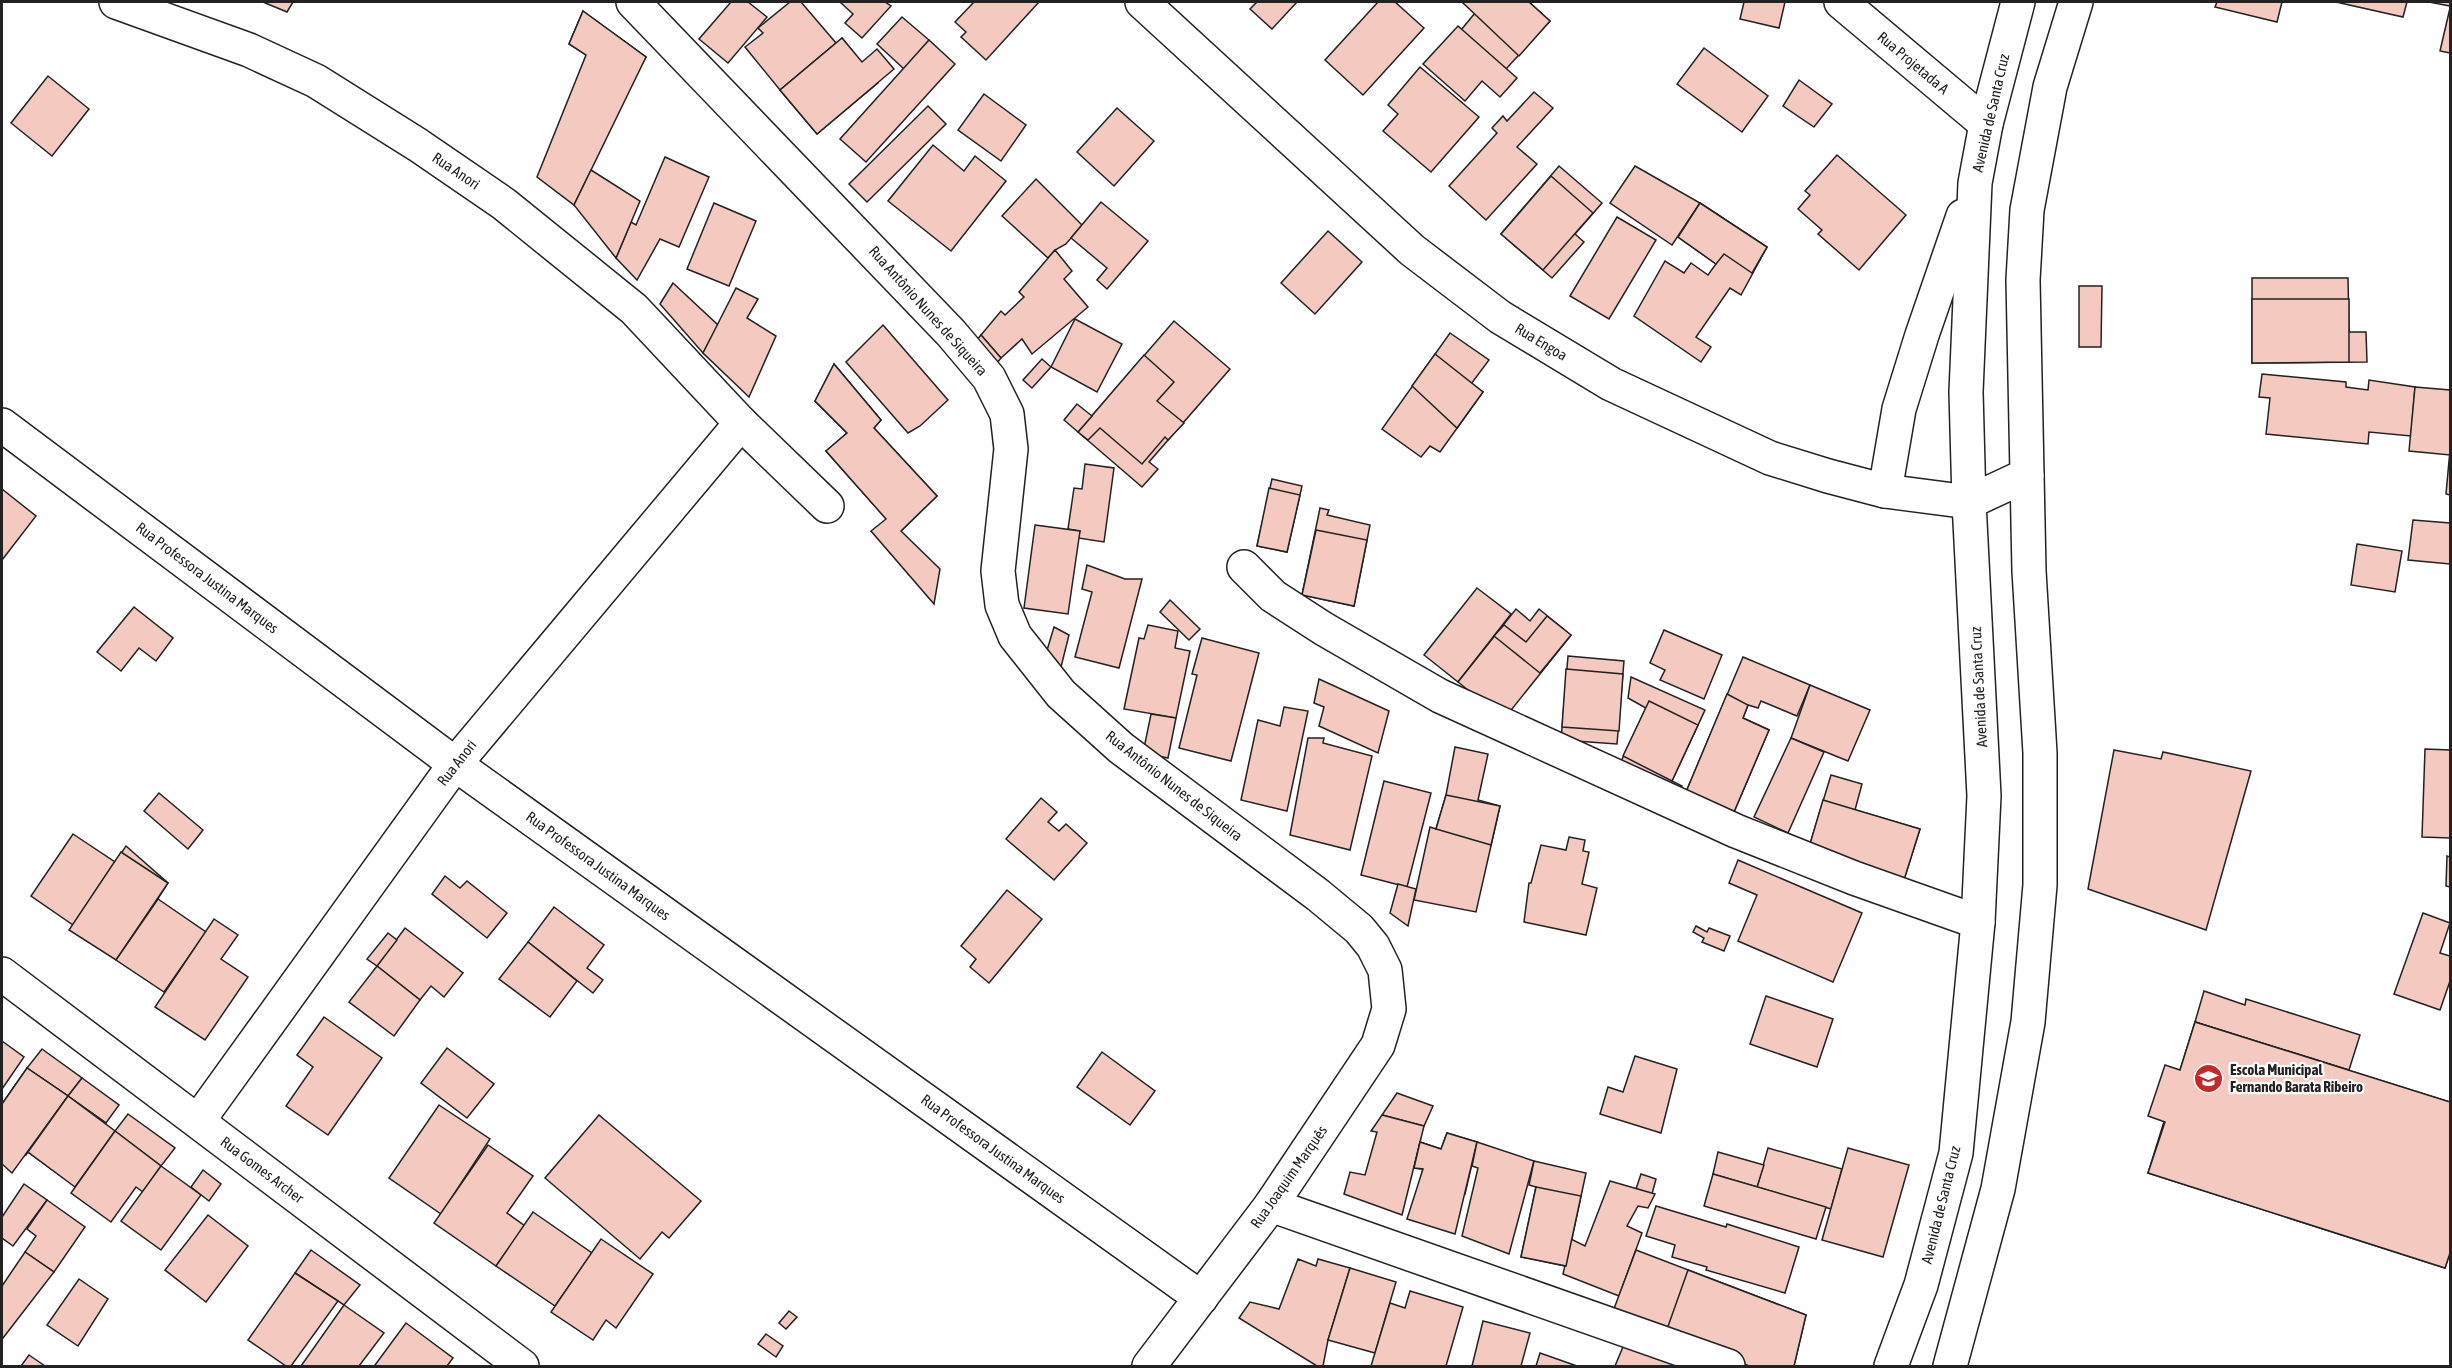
<svg xmlns="http://www.w3.org/2000/svg" width="2452" height="1368" viewBox="0 0 2452 1368" font-family="'Asap Condensed',sans-serif">
<rect width="100%" height="100%" fill="#fff"/>
<g fill="#f3c9c0" stroke="#222" stroke-width="1.5">
<polygon points="263,2 293,2 287,12"/>
<polygon points="731,2 748,2 767,17 728,63 699,39"/>
<polygon points="790,2 801,2 836,43 780,90 745,47 763,33 758,28"/>
<polygon points="840,2 885,2 891,6 862,38 845,23 853,14"/>
<polygon points="974,2 1039,2 986,60 961,37 966,32 955,22"/>
<polygon points="1257,2 1297,2 1272,29 1250,9"/>
<polygon points="1378,2 1395,2 1424,28 1363,95 1325,60"/>
<polygon points="1462,2 1529,2 1550,21 1506,69 1461,30 1475,13"/>
<polygon points="1462,2 1529,2 1550,21 1519,56"/>
<polygon points="1744,2 1785,2 1779,28 1740,19"/>
<polygon points="2217,2 2282,2 2277,22 2215,7"/>
<polygon points="2336,2 2407,2 2403,17"/>
<polygon points="2429,2 2450,2 2450,6"/>
<polygon points="2450,8 2450,53 2440,51"/>
<polygon points="583,11 646,57 632,82 569,44"/>
<polygon points="583,11 646,57 574,205 537,177 586,55 569,44"/>
<polygon points="902,17 929,40 904,69 877,44"/>
<polygon points="1458,26 1517,78 1500,97 1482,81 1465,101 1423,64"/>
<polygon points="842,38 878,83 817,134 780,90"/>
<polygon points="842,38 862,62 877,49 894,69 817,134 780,90"/>
<polygon points="929,40 955,64 866,162 840,139"/>
<polygon points="1704,48 1768,96 1742,132 1677,84"/>
<polygon points="1420,67 1479,117 1431,172 1383,131 1398,114 1388,105"/>
<polygon points="48,76 89,109 52,156 11,123"/>
<polygon points="1799,80 1832,104 1814,127 1783,106"/>
<polygon points="1534,92 1553,108 1517,147 1537,164 1486,220 1449,186 1497,133 1492,128 1503,116 1507,121"/>
<polygon points="984,94 1026,125 1001,161 958,130"/>
<polygon points="928,106 946,124 867,202 849,184"/>
<polygon points="1117,108 1154,141 1114,186 1077,152"/>
<polygon points="933,145 964,171 975,156 1006,181 951,251 888,201"/>
<polygon points="1837,155 1906,215 1859,270 1818,234 1822,230 1798,209 1810,195 1805,191"/>
<polygon points="665,157 709,177 679,247 660,239 637,280 616,258 631,222 636,225"/>
<polygon points="1559,166 1602,203 1575,234 1584,242 1552,278 1501,234"/>
<polygon points="1635,166 1700,203 1672,245 1610,203"/>
<polygon points="591,170 640,201 616,258 574,205"/>
<polygon points="1551,176 1593,213 1543,270 1501,234"/>
<polygon points="1036,179 1082,225 1066,244 1055,250 1048,258 1002,216"/>
<polygon points="1101,202 1148,241 1107,289 1097,280 1107,268 1071,238"/>
<polygon points="714,203 756,221 729,286 687,269"/>
<polygon points="1700,203 1767,247 1741,295 1730,288 1696,337 1711,347 1701,362 1634,316 1665,261 1684,273 1691,263 1708,275 1716,264 1678,237"/>
<polygon points="1700,203 1767,247 1752,273 1724,254 1716,264 1678,237"/>
<polygon points="1617,217 1656,240 1609,319 1570,296"/>
<polygon points="1328,231 1362,262 1315,314 1281,283"/>
<polygon points="1055,250 1072,271 1064,279 1088,307 1032,354 1022,339 1001,358 981,335 1001,311 1005,315 1024,297 1019,292"/>
<polygon points="2252,278 2348,278 2349,332 2366,332 2367,362 2252,363"/>
<polygon points="673,283 718,325 703,353 660,304"/>
<polygon points="2079,286 2102,286 2101,347 2079,347"/>
<polygon points="736,288 758,299 747,318 776,336 749,397 703,353"/>
<polygon points="2252,299 2349,299 2349,362 2252,363"/>
<polygon points="1075,319 1122,344 1097,392 1051,367"/>
<polygon points="1174,321 1230,369 1149,462 1158,469 1142,487 1078,432"/>
<polygon points="883,325 948,400 920,426 908,433 846,362"/>
<polygon points="1450,333 1489,360 1471,384 1483,392 1440,452 1430,446 1421,457 1382,429"/>
<polygon points="981,335 1001,358 997,363 976,341"/>
<polygon points="1435,354 1483,392 1457,428 1412,386"/>
<polygon points="1144,355 1174,382 1157,401 1184,423 1168,440 1165,437 1142,464 1100,428 1088,440 1078,432"/>
<polygon points="1042,359 1051,367 1032,388 1023,380"/>
<polygon points="834,364 881,420 874,428 937,496 901,531 897,531 826,451 847,433 815,401"/>
<polygon points="834,364 881,420 874,428 937,496 901,531 940,569 934,604 871,531 886,519 826,451 847,433 815,401"/>
<polygon points="2262,374 2346,382 2346,387 2368,390 2369,380 2415,387 2411,436 2369,432 2368,444 2266,434 2270,398 2259,397"/>
<polygon points="2415,387 2450,390 2450,455 2409,451"/>
<polygon points="1077,404 1092,416 1078,432 1064,420"/>
<polygon points="2450,450 2450,495 2446,494"/>
<polygon points="1085,464 1114,468 1104,542 1078,538 1080,531 1068,529 1074,488 1082,489"/>
<polygon points="1272,479 1302,486 1287,552 1257,546"/>
<polygon points="1269,488 1300,495 1287,552 1257,546"/>
<polygon points="2,489 36,516 2,560"/>
<polygon points="1320,508 1329,510 1327,515 1370,525 1354,606 1302,595"/>
<polygon points="2413,520 2450,523 2450,564 2408,560"/>
<polygon points="1035,525 1080,531 1068,614 1024,608"/>
<polygon points="1316,530 1367,540 1354,606 1302,595"/>
<polygon points="2357,544 2402,551 2395,592 2351,585"/>
<polygon points="1087,565 1125,579 1142,579 1119,668 1075,657 1092,592 1082,589"/>
<polygon points="1477,588 1511,614 1458,682 1424,655"/>
<polygon points="1170,600 1200,629 1189,640 1160,612"/>
<polygon points="134,607 173,638 156,661 139,648 121,671 97,652"/>
<polygon points="1516,609 1530,621 1539,609 1571,635 1504,719 1458,682"/>
<polygon points="1547,616 1571,635 1540,673 1494,636 1504,625 1526,642"/>
<polygon points="1148,625 1178,631 1175,648 1190,651 1176,718 1124,709 1139,638 1144,639"/>
<polygon points="1054,627 1069,635 1060,671 1045,657"/>
<polygon points="1664,630 1722,655 1704,699 1660,680 1665,670 1650,663"/>
<polygon points="1202,638 1259,653 1231,761 1179,748 1197,675 1192,674"/>
<polygon points="1568,656 1624,661 1617,744 1561,740"/>
<polygon points="1743,657 1810,685 1797,716 1761,701 1758,708 1748,705 1743,718 1769,730 1734,812 1686,792"/>
<polygon points="1566,669 1623,674 1619,731 1562,727"/>
<polygon points="1631,677 1705,710 1672,781 1682,786 1674,799 1617,770 1646,708 1628,698"/>
<polygon points="1319,679 1389,711 1378,753 1319,726 1324,707 1314,703"/>
<polygon points="1810,685 1870,710 1848,761 1791,738"/>
<polygon points="1727,694 1748,705 1743,718 1769,730 1734,812 1686,792"/>
<polygon points="1649,701 1698,725 1672,781 1623,756"/>
<polygon points="1284,707 1308,711 1287,811 1241,800 1258,720 1280,726"/>
<polygon points="1151,714 1176,718 1168,758 1143,753"/>
<polygon points="1308,738 1324,738 1323,743 1372,756 1350,850 1290,835"/>
<polygon points="1791,738 1824,752 1788,833 1754,817"/>
<polygon points="1455,747 1488,754 1478,800 1500,806 1476,912 1414,900 1430,827 1436,829 1446,795"/>
<polygon points="2425,749 2450,750 2450,838 2422,837"/>
<polygon points="2114,750 2161,759 2163,752 2251,771 2206,930 2088,889"/>
<polygon points="1831,775 1862,784 1855,810 1920,829 1903,883 1807,854"/>
<polygon points="1384,781 1431,793 1407,887 1361,875"/>
<polygon points="159,793 203,830 188,849 144,811"/>
<polygon points="1446,795 1500,806 1491,845 1436,829"/>
<polygon points="1041,798 1057,812 1048,822 1059,831 1066,824 1087,843 1054,880 1006,839"/>
<polygon points="1823,800 1920,829 1903,883 1807,854"/>
<polygon points="73,834 115,862 73,925 31,896"/>
<polygon points="1569,837 1585,840 1583,851 1589,852 1582,884 1597,888 1586,935 1524,922 1529,883 1531,883 1541,845 1566,850"/>
<polygon points="126,846 168,883 143,922 96,890"/>
<polygon points="121,852 168,883 116,960 69,930"/>
<polygon points="2447,856 2450,857 2450,887 2446,886"/>
<polygon points="1738,860 1862,913 1833,982 1738,941 1757,895 1729,883"/>
<polygon points="445,876 460,888 467,881 507,913 487,938 432,894"/>
<polygon points="1398,884 1416,889 1408,926 1390,913"/>
<polygon points="1007,890 1042,919 989,983 970,967 976,959 961,946"/>
<polygon points="158,899 206,932 164,992 116,960"/>
<polygon points="554,907 604,945 587,968 603,980 593,993 528,942"/>
<polygon points="2423,913 2450,923 2440,953 2450,956 2450,981 2440,1010 2394,994"/>
<polygon points="214,919 238,935 221,959 248,977 205,1040 155,1007"/>
<polygon points="1696,926 1707,932 1709,928 1730,936 1724,951 1702,942 1704,938 1693,932"/>
<polygon points="405,928 463,973 444,997 431,986 420,1000 377,966"/>
<polygon points="388,933 397,940 377,966 367,959"/>
<polygon points="528,942 577,981 550,1017 499,979"/>
<polygon points="377,966 420,1000 394,1036 349,1002"/>
<polygon points="2204,991 2245,1005 2246,999 2360,1035 2349,1070 2195,1022"/>
<polygon points="1766,996 1833,1019 1817,1067 1750,1044"/>
<polygon points="324,1017 382,1058 328,1135 286,1106 313,1067 297,1055"/>
<polygon points="2195,1022 2450,1102 2450,1253 2445,1268 2148,1173"/>
<polygon points="2195,1022 2450,1102 2450,1253 2445,1268 2148,1173 2165,1122 2148,1116 2165,1065 2180,1070"/>
<polygon points="2,1041 24,1057 2,1089"/>
<polygon points="447,1048 494,1084 467,1118 421,1083"/>
<polygon points="42,1049 82,1078 68,1096 27,1068"/>
<polygon points="1102,1052 1155,1091 1130,1125 1077,1087"/>
<polygon points="1635,1056 1677,1069 1661,1133 1600,1114 1608,1087 1623,1092"/>
<polygon points="27,1068 68,1096 26,1155 2,1137 2,1104"/>
<polygon points="27,1068 68,1096 12,1173 2,1164 2,1104"/>
<polygon points="82,1078 119,1105 106,1123 68,1096"/>
<polygon points="1397,1093 1433,1106 1424,1126 1382,1115"/>
<polygon points="68,1096 106,1123 65,1179 28,1152"/>
<polygon points="68,1096 115,1131 75,1187 28,1152"/>
<polygon points="439,1105 490,1139 441,1214 389,1178"/>
<polygon points="128,1114 175,1148 161,1166 115,1131"/>
<polygon points="599,1115 701,1201 669,1238 662,1232 640,1259 545,1178"/>
<polygon points="1382,1115 1424,1126 1402,1215 1344,1194 1350,1172 1365,1175 1377,1132 1371,1131"/>
<polygon points="115,1131 161,1166 143,1192 136,1187 111,1222 71,1193"/>
<polygon points="1447,1133 1477,1142 1465,1194 1420,1181 1423,1169 1414,1168 1420,1142 1441,1149"/>
<polygon points="1447,1133 1477,1142 1455,1234 1407,1219 1423,1169 1414,1168 1420,1142 1441,1149"/>
<polygon points="1477,1142 1534,1161 1509,1254 1462,1236 1478,1168 1472,1166"/>
<polygon points="488,1145 533,1176 507,1213 525,1226 496,1266 434,1223"/>
<polygon points="1768,1148 1842,1169 1831,1209 1757,1187"/>
<polygon points="1848,1148 1909,1165 1883,1257 1822,1240"/>
<polygon points="1718,1152 1764,1165 1757,1187 1713,1174"/>
<polygon points="1534,1161 1586,1173 1566,1266 1521,1257 1536,1187 1529,1185"/>
<polygon points="161,1166 201,1195 161,1250 121,1221"/>
<polygon points="203,1170 221,1184 209,1201 191,1187"/>
<polygon points="1641,1174 1656,1179 1652,1194 1636,1189"/>
<polygon points="1713,1174 1826,1207 1816,1239 1704,1206"/>
<polygon points="1610,1181 1655,1194 1648,1208 1638,1206 1627,1226 1642,1233 1619,1296 1563,1274 1571,1239 1585,1246"/>
<polygon points="24,1184 47,1200 13,1246 2,1238 2,1217"/>
<polygon points="1536,1187 1581,1196 1566,1266 1521,1257"/>
<polygon points="47,1200 85,1227 54,1272 25,1252 36,1236 27,1229"/>
<polygon points="1656,1206 1726,1227 1727,1224 1799,1247 1785,1293 1706,1270 1707,1267 1672,1257 1675,1245 1646,1236"/>
<polygon points="533,1212 592,1253 555,1306 496,1266"/>
<polygon points="208,1215 248,1246 206,1302 165,1270"/>
<polygon points="601,1239 653,1274 616,1328 606,1320 593,1340 551,1312"/>
<polygon points="311,1250 360,1285 344,1305 295,1273"/>
<polygon points="1636,1250 1806,1315 1794,1366 1749,1366 1666,1332 1612,1314"/>
<polygon points="25,1252 54,1272 3,1338 2,1336 2,1286"/>
<polygon points="1298,1259 1316,1266 1318,1259 1350,1268 1328,1340 1323,1366 1317,1366 1239,1318 1250,1302 1279,1309"/>
<polygon points="1350,1268 1396,1282 1375,1353 1328,1340"/>
<polygon points="1688,1270 1806,1315 1794,1366 1749,1366 1666,1332"/>
<polygon points="295,1273 338,1301 291,1366 286,1366 248,1340"/>
<polygon points="79,1279 108,1299 78,1346 47,1325"/>
<polygon points="1410,1291 1463,1307 1446,1366 1371,1366 1390,1303 1405,1308"/>
<polygon points="344,1305 384,1333 359,1366 301,1366"/>
<polygon points="789,1311 797,1317 786,1329 779,1323"/>
<polygon points="1483,1321 1530,1333 1521,1366 1472,1366"/>
<polygon points="406,1323 453,1358 447,1366 377,1366 375,1365"/>
<polygon points="766,1334 783,1346 776,1357 758,1344"/>
<polygon points="1625,1342 1685,1366 1615,1366"/>
<polygon points="1540,1353 1577,1366 1536,1366"/>
<polygon points="29,1355 45,1366 21,1366"/>
</g>
<g fill="none" stroke-linecap="round" stroke-linejoin="round">
<defs>
<g id="minor">
<polyline points="116,2 249,50 316,81 418,145 504,204 634,309 741,423 827,506"/>
<polyline points="633,2 951,333 989,378 1007,414 1011,449 998,571 1002,605 1015,636 1061,694 1121,748 1318,895 1359,929 1373,946 1385,970 1389,1009 1378,1045 1271,1205 1149,1366"/>
<polyline points="1142,2 1412,250 1500,317 1611,384 1770,458 1828,476 1885,491 1969,502 2027,475"/>
<polyline points="1841,2 1986,124"/>
<polyline points="2,425 455,764 1201,1298"/>
<polyline points="1244,567 1273,596 1324,629 1440,696 1736,831 1854,878 1978,922"/>
<polyline points="2,974 522,1366"/>
<polyline points="198,1121 455,764 741,423"/>
<polyline points="1271,1205 1728,1366"/>
</g>
<g id="major">
<polyline points="1885,491 1899,409 1922,335 1963,216"/>
<polyline points="1891,1366 1921,1285 1956,1153 1978,922 1984,796 1969,502 1966,392 1975,183 1986,124 2018,2"/>
<polyline points="1950,1366 1998,1189 2028,1022 2040,885 2040,753 2029,571 2023,280 2027,210 2050,87 2076,2"/>
</g>
</defs>
<use href="#minor" stroke="#222" stroke-width="36"/>
<use href="#major" stroke="#222" stroke-width="36"/>
<use href="#minor" stroke="#fff" stroke-width="33"/>
<use href="#major" stroke="#fff" stroke-width="33"/>
</g>
<defs>
<symbol id="school-disc" viewBox="-11 -11 22 22"><circle r="9.5" fill="#c62828" stroke="#fff"/><path d="M0-5L7-2L0 1L-7-2ZM-4 1L0 2.5L4 1V4Q0 6-4 4Z" fill="#fff"/></symbol>
</defs>
<g fill-rule="evenodd">
<use href="#school-disc" x="2192" y="1062" width="33" height="33"/>
</g>
<g text-anchor="middle" stroke-width="4.5" stroke-linejoin="round" paint-order="stroke">
<g font-size="15" fill="#222" stroke="#fff">
<text transform="translate(1913 63) rotate(40)" y="5">Rua Projetada A</text>
<text transform="translate(1991 113) rotate(-77)" y="5">Avenida de Santa Cruz</text>
<text transform="translate(456 171) rotate(34)" y="5">Rua Anori</text>
<text transform="translate(928 311) rotate(48)" y="5">Rua Antônio Nunes de Siqueira</text>
<text transform="translate(1541 342) rotate(31)" y="5">Rua Engoa</text>
<text transform="translate(207 578) rotate(37)" y="5">Rua Professora Justina Marques</text>
<text transform="translate(1979 687) rotate(-93)" y="5">Avenida de Santa Cruz</text>
<text transform="translate(457 763) rotate(-52)" y="5">Rua Anori</text>
<text transform="translate(1174 786) rotate(38)" y="5">Rua Antônio Nunes de Siqueira</text>
<text transform="translate(598 866) rotate(36)" y="5">Rua Professora Justina Marques</text>
<text transform="translate(993 1149) rotate(36)" y="5">Rua Professora Justina Marques</text>
<text transform="translate(262 1170) rotate(37)" y="5">Rua Gomes Archer</text>
<text transform="translate(1289 1177) rotate(-55)" y="5">Rua Joaquim Marquês</text>
<text transform="translate(1941 1205) rotate(-76)" y="5">Avenida de Santa Cruz</text>
</g>
<g font-size="15" font-weight="bold" fill="#222" stroke="#fff" text-anchor="start">
<text x="2230" y="1075">Escola Municipal<tspan x="2230" dy="17">Fernando Barata Ribeiro</tspan></text>
</g>
</g>
<rect width="2452" height="1368" fill="none" stroke="#222222" stroke-width="6"/>
</svg>
